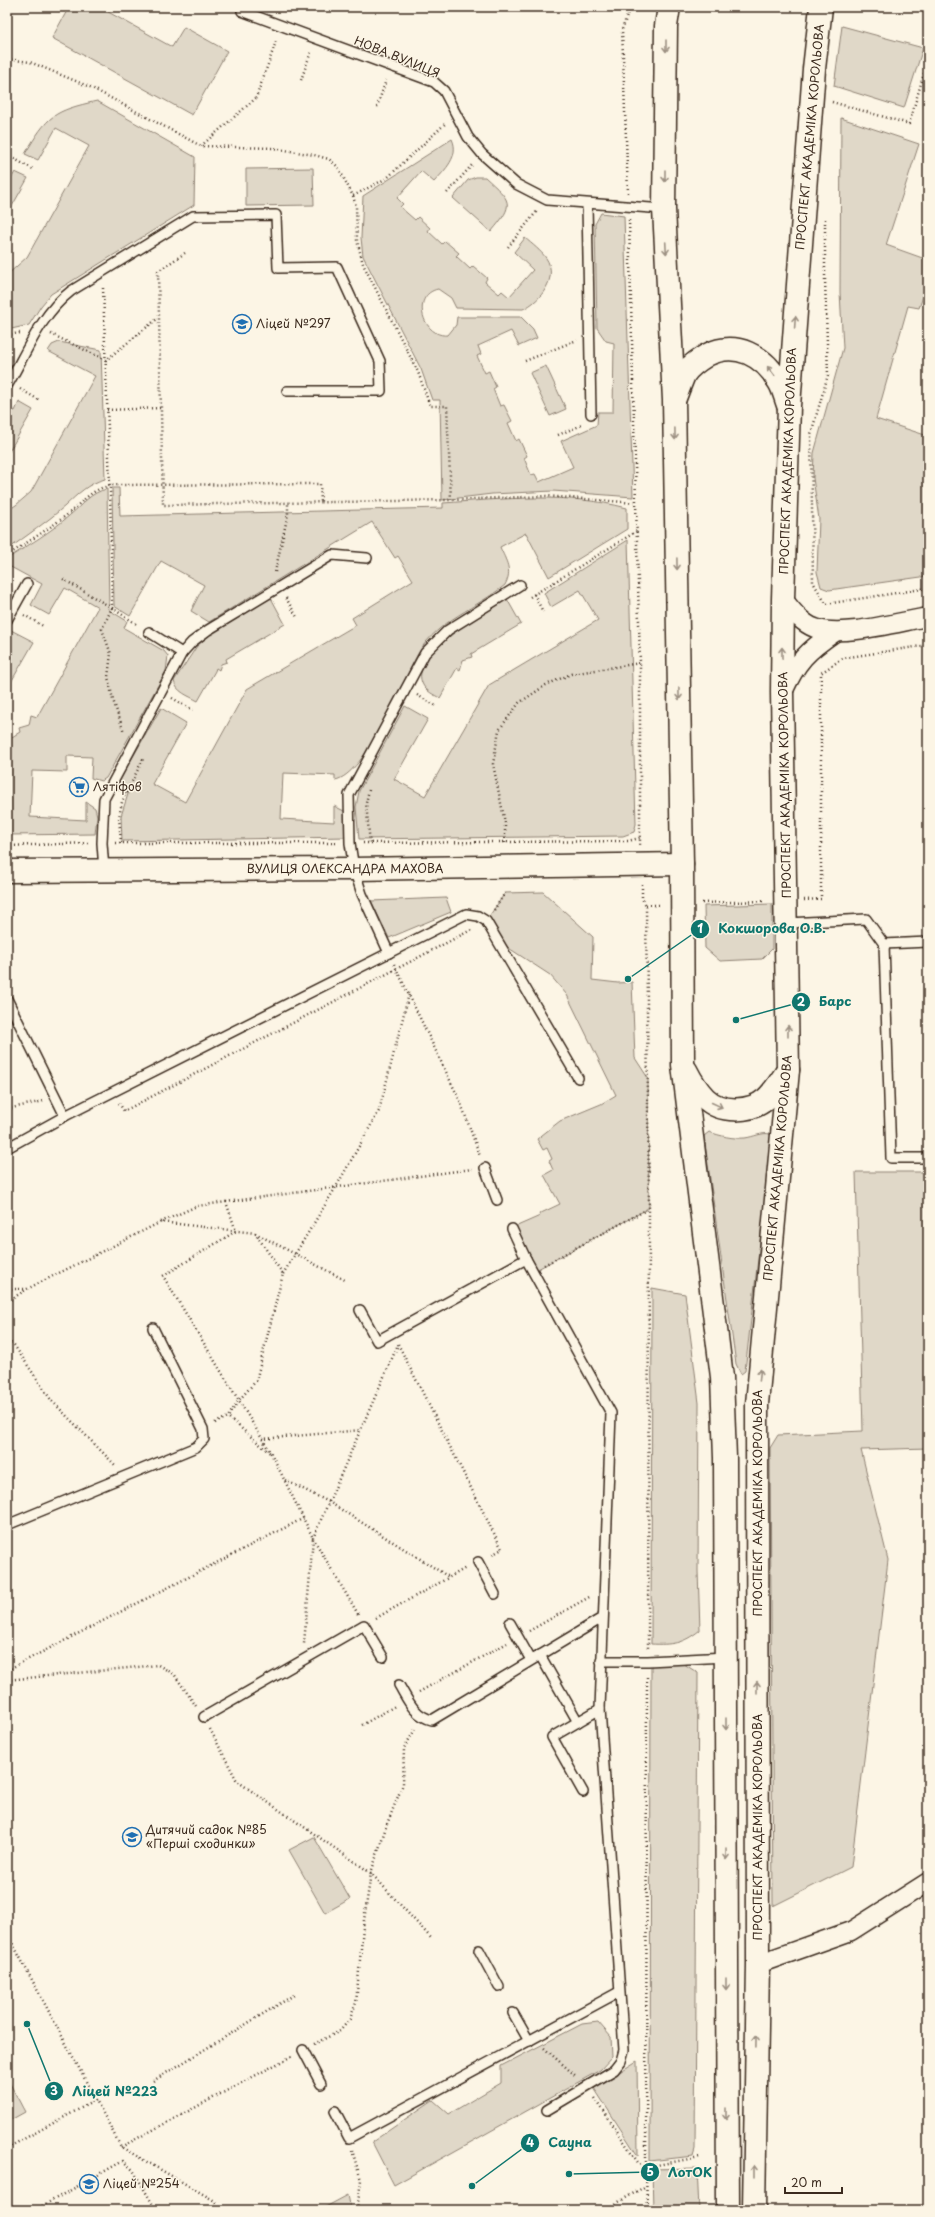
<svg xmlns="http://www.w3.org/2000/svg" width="935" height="2217" viewBox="0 0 935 2217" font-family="'Playpen Sans',sans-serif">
<rect width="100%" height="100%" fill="#fcf5e5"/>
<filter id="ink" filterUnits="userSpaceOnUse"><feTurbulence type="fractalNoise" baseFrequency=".025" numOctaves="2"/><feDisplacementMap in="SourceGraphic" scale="8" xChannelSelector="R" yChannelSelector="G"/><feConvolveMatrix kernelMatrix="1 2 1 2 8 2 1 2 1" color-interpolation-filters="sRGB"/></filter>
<g filter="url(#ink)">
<g fill="#e0d8c8" stroke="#8e8173">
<polygon points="69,7 99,7 172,47 184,27 227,51 192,115 52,38"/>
<polygon points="842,26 923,48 904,108 834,86"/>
<path d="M97,101L195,157L194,205L51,294L41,306L29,325L7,330V275L27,257L89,146L56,128L38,160L25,154C48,115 53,111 97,101Z"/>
<polygon points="841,118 919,144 886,245 928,260 928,282 919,308 908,306 876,419 928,436 928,576 829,590 821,587 817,572 819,519 813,478 814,453 843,348 840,292"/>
<path d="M452,139C460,156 445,170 434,182L421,171L397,198L403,204L400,207L415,220L418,217L430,228L428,231L442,244L445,241L459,253L456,256L470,269L473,266L487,278L485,282L499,294L502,291L509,297L533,270L514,252L525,238C532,244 541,251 546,258C559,277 541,301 523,309L456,308L451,298L438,289C410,295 423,338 448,335L456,325L457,317H521L533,329L537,338L519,346L511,331L478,346L481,354L477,356L485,373L489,371L496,387L493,389L500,406L504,405L512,421L508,423L516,441L519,439L527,456L524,458L531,475L535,474L539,482L573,467L561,441L597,425L598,412H613L614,343L606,341L597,328L595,224L601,213L624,216L633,497L553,491L492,494L442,500L440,400H432L421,369L363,256L361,238L363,196Z"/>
<polygon points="313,168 314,205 246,206 246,169"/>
<polygon points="15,172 28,178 7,215 7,186"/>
<path d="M476,177H485C511,201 516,203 491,232L453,198L468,180Z"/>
<path d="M59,342L101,350L105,479C87,484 78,494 65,506C47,522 26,536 7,550V511L16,505L31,492L95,376L48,351L52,345Z"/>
<polygon points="546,366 566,409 550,416 530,373"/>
<polygon points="19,402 33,410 7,455 7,407 15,411"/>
<path d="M112,488H119L120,516L443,508V503C504,499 567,492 627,508V529L549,577L526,533L500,547C506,561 513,570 505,585C477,608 438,620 419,652C403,679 366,775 335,780V775L283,773L281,819L334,822V806L346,812L347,837L122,841L121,816L128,794L115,788L161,708L186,723L152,784L185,802L247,689L356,625L352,618L413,580L398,556L395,558L372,522L209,622L191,611L204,585L161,561L130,616L114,606Z"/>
<path d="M107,489L109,610L127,621L124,628L164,651L168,656L166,671L106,778L101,781L91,778L92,757L67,756V772L32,771L30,817L86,820V802L95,808L97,816L95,834L7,835V740L20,732L19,728L29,725L31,715L37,717L98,607L65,588L49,615L31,605L42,584L7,565V559C28,545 51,532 70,515C82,505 91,492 107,489Z"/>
<polygon points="628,540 636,824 634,832 623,836 359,839 356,807 359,791 405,706 428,719 394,779 425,796 489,685 598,620 580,590 551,607 544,593"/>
<path d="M271,598L285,624L226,659L227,662L221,664L219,670L216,668L215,671L198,701C189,696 176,692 174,681L197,646L211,634Z"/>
<path d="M507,599L521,624L471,654L472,657L463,660L460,670L457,668L440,698C434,695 426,691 423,685C406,655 487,611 507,599Z"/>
<polygon points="9,629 34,642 7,689 7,633"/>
<polygon points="543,892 593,937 592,980 618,983 632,982 635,1058 648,1078 649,1208 536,1270 515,1227 540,1216 539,1214 560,1204 544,1175 553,1170 549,1161 552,1159 547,1148 543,1150 537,1139 560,1121 601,1104 616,1095 567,995 550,975 501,943 486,921 505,893"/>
<polygon points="446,898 451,912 389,938 371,901"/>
<polygon points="772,904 772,949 762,959 720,961 705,948 704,906"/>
<path d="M709,1132C721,1136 732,1139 745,1138C753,1137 763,1132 770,1134L772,1138L745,1371L741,1374L736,1364L704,1136Z"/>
<polygon points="856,1172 928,1172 928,1448 861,1450 888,1560 851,1867 773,1906 770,1448 778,1435 863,1431"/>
<path d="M652,1288L685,1294L699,1403L698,1571L700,1630C683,1644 671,1645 651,1644Z"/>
<polygon points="651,1663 684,1664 698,1673 695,2149 693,2156 650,2161"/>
<polygon points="314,1837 350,1899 325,1913 289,1850"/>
<polygon points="598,2022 611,2037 612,2057 600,2070 394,2185 372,2142 433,2100 449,2114 501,2083 501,2066 582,2024"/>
<polygon points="637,2061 638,2156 594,2088"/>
<polygon points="7,2078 25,2112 7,2122"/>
<polygon points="697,2168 699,2210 653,2210 652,2169"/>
<polygon points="348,2195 351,2210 320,2210"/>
</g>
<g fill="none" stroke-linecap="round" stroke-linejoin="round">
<defs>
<g id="lane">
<polyline points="242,11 434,82 444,91 468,137 482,154 516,184 547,200 664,209"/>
<polyline points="587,204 591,414"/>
<path d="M7,386C26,354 40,315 71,291L193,216L276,215L278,268L337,267L380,361L381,391H287"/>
<polyline points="7,620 27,584"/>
<polyline points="149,632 182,653 192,642 208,630 332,555 367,558"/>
<polyline points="104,870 102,843 104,799 182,653"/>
<polyline points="787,923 866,919 884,944 891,1158 928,1158"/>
<polyline points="884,944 928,942"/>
<polyline points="389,953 362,894 354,869 350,843 349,795 425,653 448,630 520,585"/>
<polyline points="7,999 65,1116"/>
<polyline points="7,1148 65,1116 466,914 478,916 486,921 578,1078"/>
<polyline points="485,1168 497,1200"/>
<polyline points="512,1229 526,1259 611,1413 600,1709 624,2050 621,2061 614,2070 547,2110"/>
<polyline points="360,1310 377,1341 526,1259"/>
<polyline points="7,1525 196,1447 204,1439 203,1429 153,1328"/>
<polyline points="478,1562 495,1594"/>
<polyline points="510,1623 531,1660"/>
<polyline points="540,1655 578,1722"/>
<polyline points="601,1661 648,1661 726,1657"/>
<path d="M399,1685C408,1700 414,1716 432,1720L602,1618"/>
<polyline points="204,1717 364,1625 383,1657"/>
<polyline points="583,1792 552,1737 600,1709"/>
<polyline points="479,1950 499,1987"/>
<polyline points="513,2013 529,2041"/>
<polyline points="303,2050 321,2084"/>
<polyline points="335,2111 349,2138 619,1992"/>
</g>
<g id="street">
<path d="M783,599C791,609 801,623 815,628C841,638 898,622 928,617"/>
<path d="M783,692C797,661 807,651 835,632"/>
<polyline points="758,1964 851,1931 928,1882"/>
</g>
<g id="secondary">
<polyline points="669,7 666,26 664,209 674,400 682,864 683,1065 722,1377 725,1458 728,2210"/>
<path d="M675,398C678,390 681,382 684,375C689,366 699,360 707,355C736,340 764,356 779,382C783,388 785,397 788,405"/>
<polyline points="7,871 354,869 682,864"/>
<path d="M686,1070C691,1080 697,1090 705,1098C720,1113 750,1113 766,1099C775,1091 781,1080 788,1070"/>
<polyline points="754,2210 758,1964 757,1404 788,1070 782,692 783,599 789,406 814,69 821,7"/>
</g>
</defs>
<use href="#lane" stroke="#3b2a1e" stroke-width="12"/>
<use href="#street" stroke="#3b2a1e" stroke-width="21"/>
<use href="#secondary" stroke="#3b2a1e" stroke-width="25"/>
<g stroke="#3b2a1e" stroke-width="2.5" stroke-dasharray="1 3" stroke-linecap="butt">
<polyline points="7,59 30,62 90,87 201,146 273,148 314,155 329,159 338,167 353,196 387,178 446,123"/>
<polyline points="301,80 311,52"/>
<polyline points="832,102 909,124 928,60"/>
<polyline points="377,107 386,80"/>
<polyline points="201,146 256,98 277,39"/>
<polyline points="7,155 33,169"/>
<polyline points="7,160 9,156"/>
<polyline points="447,193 473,164"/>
<polyline points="628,193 622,30 630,7"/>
<polyline points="353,196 356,206 357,240 363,264 418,372 430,406 447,406 451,500 546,496 636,503"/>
<polyline points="825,219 825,279 828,375 811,434 813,582 826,604 928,588"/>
<polyline points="629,220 640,663 640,845"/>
<polyline points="508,247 538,210"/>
<polyline points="185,253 158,271 163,505 451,500"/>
<polyline points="103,288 110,485 112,608 138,625"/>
<polyline points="51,334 106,360 157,319"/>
<polyline points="7,335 20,333"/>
<polyline points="525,361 577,340"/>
<polyline points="20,389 39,400"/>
<polyline points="107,410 160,408"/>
<polyline points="558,435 582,425"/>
<path d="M7,556C27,542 49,529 68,514C82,502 91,490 110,485L320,484L321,502"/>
<polyline points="275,572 288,514 288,503"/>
<polyline points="63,579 112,608 102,629 111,654 108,677 113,700 124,732"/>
<polyline points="534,594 543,612"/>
<polyline points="530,597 637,531"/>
<polyline points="286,598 297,617"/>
<polyline points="24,615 43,626"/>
<polyline points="417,695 436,706"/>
<polyline points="172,698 193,710"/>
<polyline points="369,790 366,803 370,843"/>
<polyline points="115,843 336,843"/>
<polyline points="121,843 119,817 122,802 143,759"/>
<polyline points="363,843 628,841 640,838"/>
<polyline points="505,843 505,823 493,764 499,730 519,703 546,685 571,674 640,663"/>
<polyline points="7,846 88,843"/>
<polyline points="642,884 642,899 646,905 649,1208 648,1648"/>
<polyline points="804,900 821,899 821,673 843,658 928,645"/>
<polyline points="702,903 765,901"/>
<polyline points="646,905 661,905"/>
<polyline points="494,910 505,893"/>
<polyline points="394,964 460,1101 480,1156"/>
<polyline points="119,1103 124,1111 471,930"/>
<polyline points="7,1109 44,1101"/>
<polyline points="226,1202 472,1169"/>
<polyline points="161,1222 197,1206 226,1202 236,1231 163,1276 272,1455 313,1538 304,1644"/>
<polyline points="255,1233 345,1280"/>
<polyline points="544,1265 648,1209"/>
<polyline points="283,1274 336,1187 379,1111 409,994"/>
<polyline points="7,1289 27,1289 161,1222 255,1233 283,1274 256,1381 239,1400 228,1417"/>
<polyline points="7,1302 27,1289"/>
<polyline points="7,1341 14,1345 51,1400 116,1466"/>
<polyline points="398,1344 502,1549 490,1556"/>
<polyline points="215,1423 228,1417 270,1453"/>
<polyline points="262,1439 361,1430"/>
<polyline points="285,1480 329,1502 449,1577"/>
<polyline points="358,1614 313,1538 397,1347"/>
<polyline points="376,1618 466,1568"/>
<polyline points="529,1631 591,1596"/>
<polyline points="7,1670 304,1518"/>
<polyline points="7,1680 158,1665 174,1674 196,1706"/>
<polyline points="419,1692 507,1643"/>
<polyline points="362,1725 395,1706"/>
<polyline points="210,1729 237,1781 371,1873 431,1938"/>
<polyline points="7,1933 121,2147 215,2201 219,2210"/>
<polyline points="314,2044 340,2031 350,2019 356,2003 363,1927 371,1873 387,1824 403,1784 404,1748 416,1728"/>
<polyline points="544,2048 576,2076"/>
<polyline points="153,2081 294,1995"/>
<polyline points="595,2098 639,2164 646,2167 647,1675"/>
<polyline points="121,2147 292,2056"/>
<polyline points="7,2148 96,2100"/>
<polyline points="352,2150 361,2180 357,2210"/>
<polyline points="35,2210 123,2161 133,2170 156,2210"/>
<polyline points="605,2210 646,2186"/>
<polyline points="647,2210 646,2167 700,2157"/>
</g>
<use href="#lane" stroke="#fcf5e5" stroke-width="9"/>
<use href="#street" stroke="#fcf5e5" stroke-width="18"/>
<use href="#secondary" stroke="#fcf5e5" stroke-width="22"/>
</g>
<defs><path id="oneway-shaft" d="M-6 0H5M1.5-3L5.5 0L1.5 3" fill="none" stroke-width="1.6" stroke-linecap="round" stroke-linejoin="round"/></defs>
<g stroke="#9c9082">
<use href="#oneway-shaft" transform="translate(666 46) rotate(90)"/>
<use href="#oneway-shaft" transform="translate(665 176) rotate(90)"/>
<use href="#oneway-shaft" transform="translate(666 248) rotate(87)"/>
<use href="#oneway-shaft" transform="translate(795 322) rotate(-86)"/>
<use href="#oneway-shaft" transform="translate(771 371) rotate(-128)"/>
<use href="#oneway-shaft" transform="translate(675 434) rotate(89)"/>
<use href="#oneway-shaft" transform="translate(677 564) rotate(89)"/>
<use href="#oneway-shaft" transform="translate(782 653) rotate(-90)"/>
<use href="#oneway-shaft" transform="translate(679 694) rotate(89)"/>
<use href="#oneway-shaft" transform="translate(788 1031) rotate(-90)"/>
<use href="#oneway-shaft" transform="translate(717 1105) rotate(25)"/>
<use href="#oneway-shaft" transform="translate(760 1375) rotate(-84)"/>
<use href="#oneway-shaft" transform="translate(757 1687) rotate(-90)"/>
<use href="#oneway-shaft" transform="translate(726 1724) rotate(90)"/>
<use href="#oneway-shaft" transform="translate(726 1854) rotate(90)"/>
<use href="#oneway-shaft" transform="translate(726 1984) rotate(90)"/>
<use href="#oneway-shaft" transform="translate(756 2041) rotate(-89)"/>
<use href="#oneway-shaft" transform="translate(726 2114) rotate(90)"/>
<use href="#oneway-shaft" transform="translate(754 2171) rotate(-90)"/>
</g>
</g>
<defs>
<symbol id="school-ring" viewBox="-11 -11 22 22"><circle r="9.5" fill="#fcf5e5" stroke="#1f6fb2" stroke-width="1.5"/><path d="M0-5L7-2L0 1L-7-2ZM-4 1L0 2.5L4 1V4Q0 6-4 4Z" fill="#1f6fb2"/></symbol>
<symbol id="supermarket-ring" viewBox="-11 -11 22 22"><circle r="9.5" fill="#fcf5e5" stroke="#1f6fb2" stroke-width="1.5"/><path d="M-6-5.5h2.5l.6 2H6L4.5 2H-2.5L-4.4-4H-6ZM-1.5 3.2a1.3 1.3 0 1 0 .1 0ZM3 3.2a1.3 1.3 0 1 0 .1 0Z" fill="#1f6fb2"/></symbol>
</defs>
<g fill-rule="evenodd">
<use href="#school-ring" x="231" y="313" width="22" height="22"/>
<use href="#supermarket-ring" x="68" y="776" width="22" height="22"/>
<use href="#school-ring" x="121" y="1826" width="22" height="22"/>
<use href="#school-ring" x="78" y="2173" width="22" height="22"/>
</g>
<g text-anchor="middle" stroke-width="3" stroke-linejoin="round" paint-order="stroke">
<g font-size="12" fill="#3b2a1e" stroke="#fcf5e5">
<text transform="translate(397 57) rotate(22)" y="4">НОВА ВУЛИЦЯ</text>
<text transform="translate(810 137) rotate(-85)" y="4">ПРОСПЕКТ АКАДЕМІКА КОРОЛЬОВА</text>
<text transform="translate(788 461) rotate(-88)" y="4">ПРОСПЕКТ АКАДЕМІКА КОРОЛЬОВА</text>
<text transform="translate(785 785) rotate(-91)" y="4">ПРОСПЕКТ АКАДЕМІКА КОРОЛЬОВА</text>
<text x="345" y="873">ВУЛИЦЯ ОЛЕКСАНДРА МАХОВА</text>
<text transform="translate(778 1168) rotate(-85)" y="4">ПРОСПЕКТ АКАДЕМІКА КОРОЛЬОВА</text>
<text transform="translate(758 1503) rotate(-90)" y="4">ПРОСПЕКТ АКАДЕМІКА КОРОЛЬОВА</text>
<text transform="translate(758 1827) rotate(-90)" y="4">ПРОСПЕКТ АКАДЕМІКА КОРОЛЬОВА</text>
</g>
<g font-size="12" fill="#3b2a1e" stroke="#fcf5e5" text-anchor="start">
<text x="256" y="328">Ліцей №297</text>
<text x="93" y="791">Лятіфов</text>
<text x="146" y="1834">Дитячий садок №85<tspan x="146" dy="14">«Перші сходинки»</tspan></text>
<text x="103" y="2188">Ліцей №254</text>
</g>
</g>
<path fill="none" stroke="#0f766e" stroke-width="1.5" d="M628 979L700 929M736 1020L801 1002M27 2024L54 2091M472 2186L530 2143M569 2174L650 2172"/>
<g fill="#0f766e" stroke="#fcf5e5" stroke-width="1.5">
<circle cx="628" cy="979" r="4"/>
<circle cx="736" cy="1020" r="4"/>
<circle cx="27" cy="2024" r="4"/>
<circle cx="472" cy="2186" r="4"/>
<circle cx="569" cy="2174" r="4"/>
<circle cx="700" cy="929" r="10"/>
<circle cx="801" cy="1002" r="10"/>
<circle cx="54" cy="2091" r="10"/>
<circle cx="530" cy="2143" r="10"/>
<circle cx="650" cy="2172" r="10"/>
</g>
<g font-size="12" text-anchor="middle" font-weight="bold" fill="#fff">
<text x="700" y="933">1</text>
<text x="801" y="1006">2</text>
<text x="54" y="2095">3</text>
<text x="530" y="2147">4</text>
<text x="650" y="2176">5</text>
</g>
<g font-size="13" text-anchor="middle" font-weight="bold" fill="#0f766e" stroke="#fcf5e5" stroke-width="3" stroke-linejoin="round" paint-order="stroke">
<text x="772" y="933">Кокшорова О.В.</text>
<text x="835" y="1006">Барс</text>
<text x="115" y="2096">Ліцей №223</text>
<text x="570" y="2147">Сауна</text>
<text x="690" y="2177">ЛотОК</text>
</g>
<rect width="935" height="2217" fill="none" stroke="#fcf5e5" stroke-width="24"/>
<rect x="12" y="12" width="911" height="2193" fill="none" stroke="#3b2a1e" stroke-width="1.5" filter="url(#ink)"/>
<path d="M785 2187v6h57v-6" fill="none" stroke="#3b2a1e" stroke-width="2"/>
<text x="791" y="2187" font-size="12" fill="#3b2a1e" stroke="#fcf5e5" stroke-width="3" paint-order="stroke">20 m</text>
</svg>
